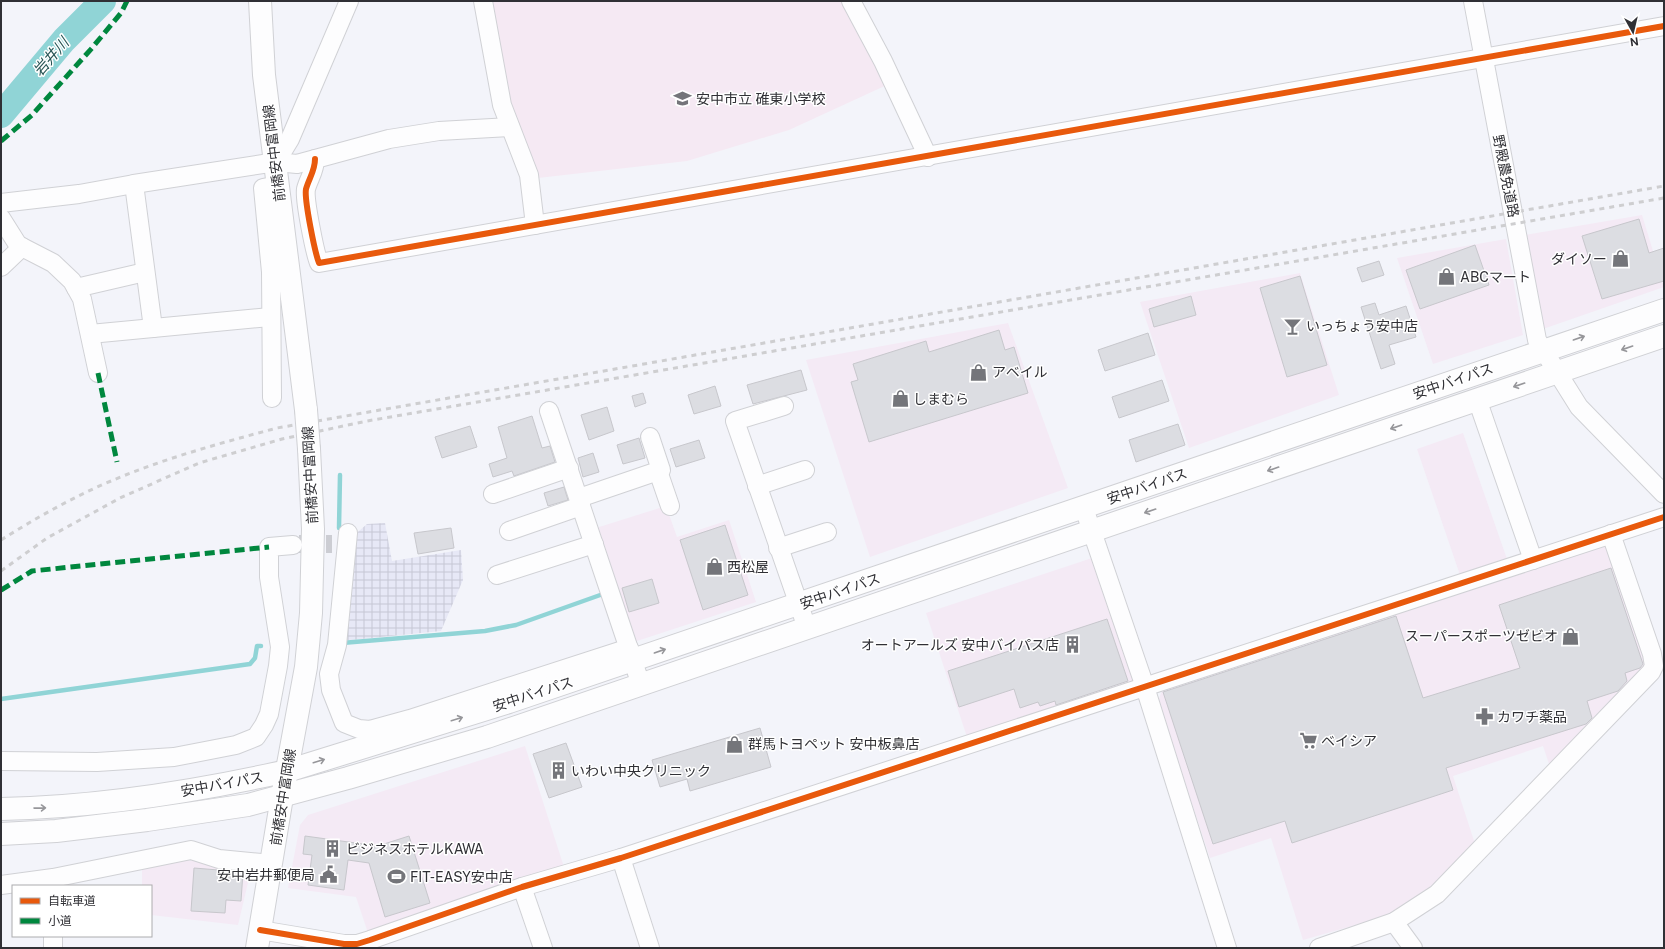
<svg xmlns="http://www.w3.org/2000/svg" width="1665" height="949" viewBox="0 0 1665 949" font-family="'Public Sans','Noto Sans JP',sans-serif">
<defs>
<pattern id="industrial-grid" width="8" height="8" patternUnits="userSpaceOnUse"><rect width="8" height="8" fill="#e7e8f6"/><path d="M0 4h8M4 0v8" fill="none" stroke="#c6c7d4"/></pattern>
</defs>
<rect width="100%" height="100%" fill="#f3f4fa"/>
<g fill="#f4eaf5">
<polygon points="1642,215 1664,287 1543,329 1525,235"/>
<polygon points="1506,239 1523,335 1433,364 1397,258"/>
<polygon points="1300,273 1339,395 1189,448 1140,302"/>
<polygon points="1008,323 1068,488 870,557 806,360"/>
<polygon points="1463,433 1507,559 1460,575 1417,449"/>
<polygon points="666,506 677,537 729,520 756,602 634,642 596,528"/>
<polygon points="1602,545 1609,549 1650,666 1551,770 1543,746 1453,776 1476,847 1401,912 1303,940 1271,838 1210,858 1158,702 1163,687"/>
<polygon points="1092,558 1134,681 1131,685 968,740 926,613"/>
<polygon points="525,746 564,867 369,936 356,897 288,888 300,825 308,815"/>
<polygon points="187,860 251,870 238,925 151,915 151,886 142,886 142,868"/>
</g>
<polygon fill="url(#industrial-grid)" points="385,523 392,561 461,550 463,580 441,631 342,641 352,537 367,524"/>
<polygon fill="#f5e9f3" points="489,1 846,1 889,84 789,130 687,161 538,178 511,113"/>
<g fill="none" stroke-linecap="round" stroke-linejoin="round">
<g stroke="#90d4d6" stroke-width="4.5">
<polyline points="339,528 340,475"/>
<polyline points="342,643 485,631 516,625 603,594"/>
<polyline points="1,699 250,664 255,658 257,646 261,646"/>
</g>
<polyline stroke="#90d4d6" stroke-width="26" points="1,115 64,40 103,1"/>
</g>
<g fill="#dcdde2" stroke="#c7c7cc">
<polygon points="1639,219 1649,253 1664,248 1664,281 1602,299 1582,236"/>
<polygon points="1475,245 1489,285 1420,309 1406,270"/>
<polygon points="1379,261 1384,275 1362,282 1357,268"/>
<polygon points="1300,276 1327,365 1287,377 1260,288"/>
<polygon points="1191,296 1196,315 1154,327 1149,309"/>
<polygon points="1375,303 1379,315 1406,306 1416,337 1389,345 1395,364 1381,369 1361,307"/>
<polygon points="999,330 1005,350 1014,347 1028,393 869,442 851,382 858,380 853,364 926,341 929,352"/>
<polygon points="1148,333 1155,355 1105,371 1098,350"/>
<polygon points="801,370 807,390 753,404 747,385"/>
<polygon points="1162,380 1169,401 1119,418 1112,397"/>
<polygon points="715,386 721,406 694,414 688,395"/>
<polygon points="643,393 646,403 635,407 632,396"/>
<polygon points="607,407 614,431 589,440 581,415"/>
<polygon points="532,416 542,448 550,446 555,462 514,476 512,471 493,477 489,464 507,458 498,427"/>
<polygon points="1178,424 1185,445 1136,462 1129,440"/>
<polygon points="470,426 477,447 442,458 435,437"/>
<polygon points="639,438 645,458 623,464 617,445"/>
<polygon points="699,440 705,458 676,467 670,449"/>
<polygon points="593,453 599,472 583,477 578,458"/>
<polygon points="564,487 568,500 548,506 544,493"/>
<polygon points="725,525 748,595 703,610 680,540"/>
<polygon points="451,528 454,548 418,554 414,533"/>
<polygon points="1611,568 1643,664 1640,668 1625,673 1627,681 1618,691 1587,701 1592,718 1586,724 1446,768 1453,790 1292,843 1285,821 1213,844 1163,692 1396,616 1423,698 1520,668 1499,605"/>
<polygon points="652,579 659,603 629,612 622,588"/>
<polygon points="1107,619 1128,681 1056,705 1055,701 1040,706 1038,702 1020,708 1014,689 959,707 948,671"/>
<polygon points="760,728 771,767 690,791 687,779 660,787 652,760"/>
<polygon points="566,743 582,787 549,798 533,754"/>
<polygon points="305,836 363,844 362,851 409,836 430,903 385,917 369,863 348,860 344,890 308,885 312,855 303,854"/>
<polygon points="194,868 243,872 241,901 226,900 225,913 191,911"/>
</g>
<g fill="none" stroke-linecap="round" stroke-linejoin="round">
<polyline stroke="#cccdd3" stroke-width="18" stroke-dasharray="18 9" stroke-linecap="butt" points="299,544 332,544"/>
<defs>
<g id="minor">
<polyline points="483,1 502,105 529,175 535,225"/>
<polyline points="851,1 883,61 928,157"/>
<polyline points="1473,1 1537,340 1579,407 1664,494"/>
<path d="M315,159C315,171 309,178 306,189C304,199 315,253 319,263L1664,26"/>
<polyline points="276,162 290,139 349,1"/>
<polyline points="134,184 153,328"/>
<polyline points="1,203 79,194 134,184 276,162 297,164 389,139 439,131 510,127"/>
<polyline points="1,218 18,245 53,263 72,281 82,299 98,373"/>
<polyline points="1,267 22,247"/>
<polyline points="76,288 145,272"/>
<polyline points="90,334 270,317"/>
<polyline points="272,398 271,272 263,188 278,185"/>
<polyline points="1477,399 1533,560"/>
<polyline points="784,406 735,421 807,628"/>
<polyline points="549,411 641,685"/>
<polyline points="658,471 670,506"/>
<polyline points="757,486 805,470"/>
<polyline points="493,494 569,468"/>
<polyline points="579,498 661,470 650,437"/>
<polyline points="1084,508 1145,687 1227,948"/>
<polyline points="509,531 581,506"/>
<polyline points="348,533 337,645 329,674 331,690 344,723 359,729 370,730 410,719 629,648"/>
<polyline points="778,548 827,532"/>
<polyline points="497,575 594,544"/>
<polyline points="1,761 97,762 174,757 236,745 256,737 264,725 269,714 278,666 280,647 269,577 269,547 293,545"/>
<polyline points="621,858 650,948"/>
<polyline points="1,885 53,878 191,850 219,859 272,864"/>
<polyline points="522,887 543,948"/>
<polyline points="1394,922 1413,948"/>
<polyline points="260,930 344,944 357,944 370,940 522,887 621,858 1664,517"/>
<polyline points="53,948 53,936"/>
<polyline points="1319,948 1394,922 1437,894 1651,672 1654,666 1652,654 1611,534"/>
</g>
<g id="major">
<polyline points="260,1 264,75 306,410"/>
<polyline points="257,948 282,797 306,667 311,613 313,529 309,449"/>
</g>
<g id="highway">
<path d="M1,809C97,807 193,792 287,771L509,702L1664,310"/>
<polyline points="1,834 56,831 147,820 248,805 348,778 487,737 1664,336"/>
</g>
</defs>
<use href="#minor" stroke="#d0d1d5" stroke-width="20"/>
<use href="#major" stroke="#d0d1d5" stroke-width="24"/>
<use href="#highway" stroke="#d0d1d5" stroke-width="24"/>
<use href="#minor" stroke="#fdfdfe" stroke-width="18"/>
<use href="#major" stroke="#fdfdfe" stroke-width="22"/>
<use href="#highway" stroke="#fdfdfe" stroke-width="22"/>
<g stroke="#ceced0" stroke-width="3" stroke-dasharray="5 5" stroke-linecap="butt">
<path d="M1,540C36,518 73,497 111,481C165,458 221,443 277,428L1664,186"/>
<polyline points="1,571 47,538 120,498 199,463 282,439 367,421 1664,198"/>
</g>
<defs>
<polyline id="major-bridge" points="306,410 309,449"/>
</defs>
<use href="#major-bridge" stroke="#d0d1d5" stroke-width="24" stroke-linecap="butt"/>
<use href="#major-bridge" stroke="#fdfdfe" stroke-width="22"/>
<g stroke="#00873e" stroke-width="5" stroke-dasharray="10 5" stroke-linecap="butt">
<polyline points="1,141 32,115 92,48 121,13 127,1"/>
<polyline points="98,373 117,462"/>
<polyline points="1,590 32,571 269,547"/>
</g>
<defs>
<g id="cycleway">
<path d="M315,159C315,171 309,178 306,189C304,199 315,253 319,263L1664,26"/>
<polyline points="260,930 344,944 357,944 370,940 522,887 621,858 1664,517"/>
</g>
</defs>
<use href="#cycleway" stroke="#fff" stroke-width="8"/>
<use href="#cycleway" stroke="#e8590c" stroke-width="6"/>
</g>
<defs><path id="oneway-shaft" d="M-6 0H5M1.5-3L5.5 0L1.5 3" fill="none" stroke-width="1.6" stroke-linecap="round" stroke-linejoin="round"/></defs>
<g stroke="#96969a">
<use href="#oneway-shaft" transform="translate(1579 338) rotate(-19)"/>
<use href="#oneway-shaft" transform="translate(1627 348) rotate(161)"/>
<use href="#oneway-shaft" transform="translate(1519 385) rotate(161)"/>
<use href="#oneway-shaft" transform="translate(1396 427) rotate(161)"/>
<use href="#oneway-shaft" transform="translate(1273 469) rotate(161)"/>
<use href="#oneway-shaft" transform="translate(1150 511) rotate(161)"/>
<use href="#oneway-shaft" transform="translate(660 651) rotate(-19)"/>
<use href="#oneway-shaft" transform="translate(457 719) rotate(-17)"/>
<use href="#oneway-shaft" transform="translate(319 761) rotate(-17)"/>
<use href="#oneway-shaft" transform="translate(40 808) rotate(-1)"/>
</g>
<defs>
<symbol id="school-bare" viewBox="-9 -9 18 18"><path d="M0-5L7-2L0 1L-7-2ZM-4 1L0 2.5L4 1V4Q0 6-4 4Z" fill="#74757a" stroke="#fff" stroke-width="2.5" paint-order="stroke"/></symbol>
<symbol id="shop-bare" viewBox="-9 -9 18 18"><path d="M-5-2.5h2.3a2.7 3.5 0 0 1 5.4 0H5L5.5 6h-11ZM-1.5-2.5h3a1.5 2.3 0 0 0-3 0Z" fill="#74757a" stroke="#fff" stroke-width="2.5" paint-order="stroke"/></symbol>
<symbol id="bar-bare" viewBox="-9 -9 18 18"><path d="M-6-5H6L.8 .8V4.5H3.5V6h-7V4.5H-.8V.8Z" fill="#74757a" stroke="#fff" stroke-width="2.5" paint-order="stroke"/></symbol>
<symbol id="building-bare" viewBox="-9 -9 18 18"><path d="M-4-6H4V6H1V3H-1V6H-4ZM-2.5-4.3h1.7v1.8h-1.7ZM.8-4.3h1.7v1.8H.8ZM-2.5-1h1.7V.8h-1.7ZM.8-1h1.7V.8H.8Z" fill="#74757a" stroke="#fff" stroke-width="2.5" paint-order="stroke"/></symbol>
<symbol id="pharmacy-bare" viewBox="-9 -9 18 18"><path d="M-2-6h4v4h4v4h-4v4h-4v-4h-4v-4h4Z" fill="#74757a" stroke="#fff" stroke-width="2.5" paint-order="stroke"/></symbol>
<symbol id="supermarket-bare" viewBox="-9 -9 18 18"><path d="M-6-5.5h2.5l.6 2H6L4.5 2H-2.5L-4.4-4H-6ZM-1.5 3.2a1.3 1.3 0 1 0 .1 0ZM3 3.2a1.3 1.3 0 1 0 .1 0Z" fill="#74757a" stroke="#fff" stroke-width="2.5" paint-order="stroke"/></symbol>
<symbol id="civic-bare" viewBox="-9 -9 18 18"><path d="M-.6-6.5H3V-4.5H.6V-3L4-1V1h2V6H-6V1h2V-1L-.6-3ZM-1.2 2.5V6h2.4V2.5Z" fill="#74757a" stroke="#fff" stroke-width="2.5" paint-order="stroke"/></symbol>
<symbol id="stadium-bare" viewBox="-9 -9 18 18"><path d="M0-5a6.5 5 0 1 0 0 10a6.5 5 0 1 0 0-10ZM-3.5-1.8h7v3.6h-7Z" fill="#74757a" stroke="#fff" stroke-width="2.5" paint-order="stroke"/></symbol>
</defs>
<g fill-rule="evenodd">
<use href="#school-bare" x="670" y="86" width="25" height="25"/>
<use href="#shop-bare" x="1608" y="246" width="25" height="25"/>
<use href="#shop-bare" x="1434" y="264" width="25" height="25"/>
<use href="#bar-bare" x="1280" y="314" width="25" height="25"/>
<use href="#shop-bare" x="966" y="360" width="25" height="25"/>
<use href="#shop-bare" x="888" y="386" width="25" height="25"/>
<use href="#shop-bare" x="702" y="554" width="25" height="25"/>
<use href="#shop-bare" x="1558" y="624" width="25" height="25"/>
<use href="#building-bare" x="1060" y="632" width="25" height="25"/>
<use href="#pharmacy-bare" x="1472" y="704" width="25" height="25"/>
<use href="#supermarket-bare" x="1296" y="728" width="25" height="25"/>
<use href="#shop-bare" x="722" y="732" width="25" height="25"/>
<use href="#building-bare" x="546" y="758" width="25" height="25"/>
<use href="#building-bare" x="320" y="836" width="25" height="25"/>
<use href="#civic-bare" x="316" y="862" width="25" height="25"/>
<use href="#stadium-bare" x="384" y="864" width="25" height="25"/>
</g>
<g text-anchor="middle" stroke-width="3" stroke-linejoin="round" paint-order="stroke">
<g font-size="14" fill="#303035" stroke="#fff" text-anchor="start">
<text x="696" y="104">安中市立 碓東小学校</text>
<text x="1607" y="264" text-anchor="end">ダイソー</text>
<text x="1460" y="282">ABCマート</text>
<text x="1306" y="331">いっちょう安中店</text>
<text x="992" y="377">アベイル</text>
<text x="913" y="404">しまむら</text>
<text x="727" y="572">西松屋</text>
<text x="1558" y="641" text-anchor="end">スーパースポーツゼビオ</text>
<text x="1059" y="650" text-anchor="end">オートアールズ 安中バイパス店</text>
<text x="1497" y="722">カワチ薬品</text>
<text x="1321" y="746">ベイシア</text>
<text x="748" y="749">群馬トヨペット 安中板鼻店</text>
<text x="571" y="776">いわい中央クリニック</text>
<text x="346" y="854">ビジネスホテルKAWA</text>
<text x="315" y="880" text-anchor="end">安中岩井郵便局</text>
<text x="410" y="882">FIT-EASY安中店</text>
</g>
<g font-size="14" fill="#303035" stroke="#fff">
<text transform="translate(274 153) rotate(-97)" y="5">前橋安中富岡線</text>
<text transform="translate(1506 176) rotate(79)" y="5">野殿農免道路</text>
<text transform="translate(1453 381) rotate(-19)" y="5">安中バイパス</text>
<text transform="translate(310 475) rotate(-93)" y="5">前橋安中富岡線</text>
<text transform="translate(1147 486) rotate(-19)" y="5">安中バイパス</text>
<text transform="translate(840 591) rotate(-19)" y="5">安中バイパス</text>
<text transform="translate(533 694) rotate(-18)" y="5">安中バイパス</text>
<text transform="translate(222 784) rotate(-10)" y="5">安中バイパス</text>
<text transform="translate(283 797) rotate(-81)" y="5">前橋安中富岡線</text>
</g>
<g font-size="15" font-style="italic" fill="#285555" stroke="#fff">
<text transform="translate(51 57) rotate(-49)" y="5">岩井川</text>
</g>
</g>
<rect width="1665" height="949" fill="none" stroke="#303035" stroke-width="4"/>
<rect x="12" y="885" width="140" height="52" fill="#ffffff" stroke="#acacae"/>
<rect x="20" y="898" width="20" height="6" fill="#e8590c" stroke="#acacae"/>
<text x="48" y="905" font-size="12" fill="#303035">自転車道</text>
<rect x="20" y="918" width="20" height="6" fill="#00873e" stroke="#acacae"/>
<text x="48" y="925" font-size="12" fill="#303035">小道</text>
<g transform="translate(1633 32) rotate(172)" stroke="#ffffff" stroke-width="3" paint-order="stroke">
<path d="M0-3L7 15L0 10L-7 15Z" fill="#303035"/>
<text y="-6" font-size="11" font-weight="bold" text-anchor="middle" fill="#303035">N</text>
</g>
</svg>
